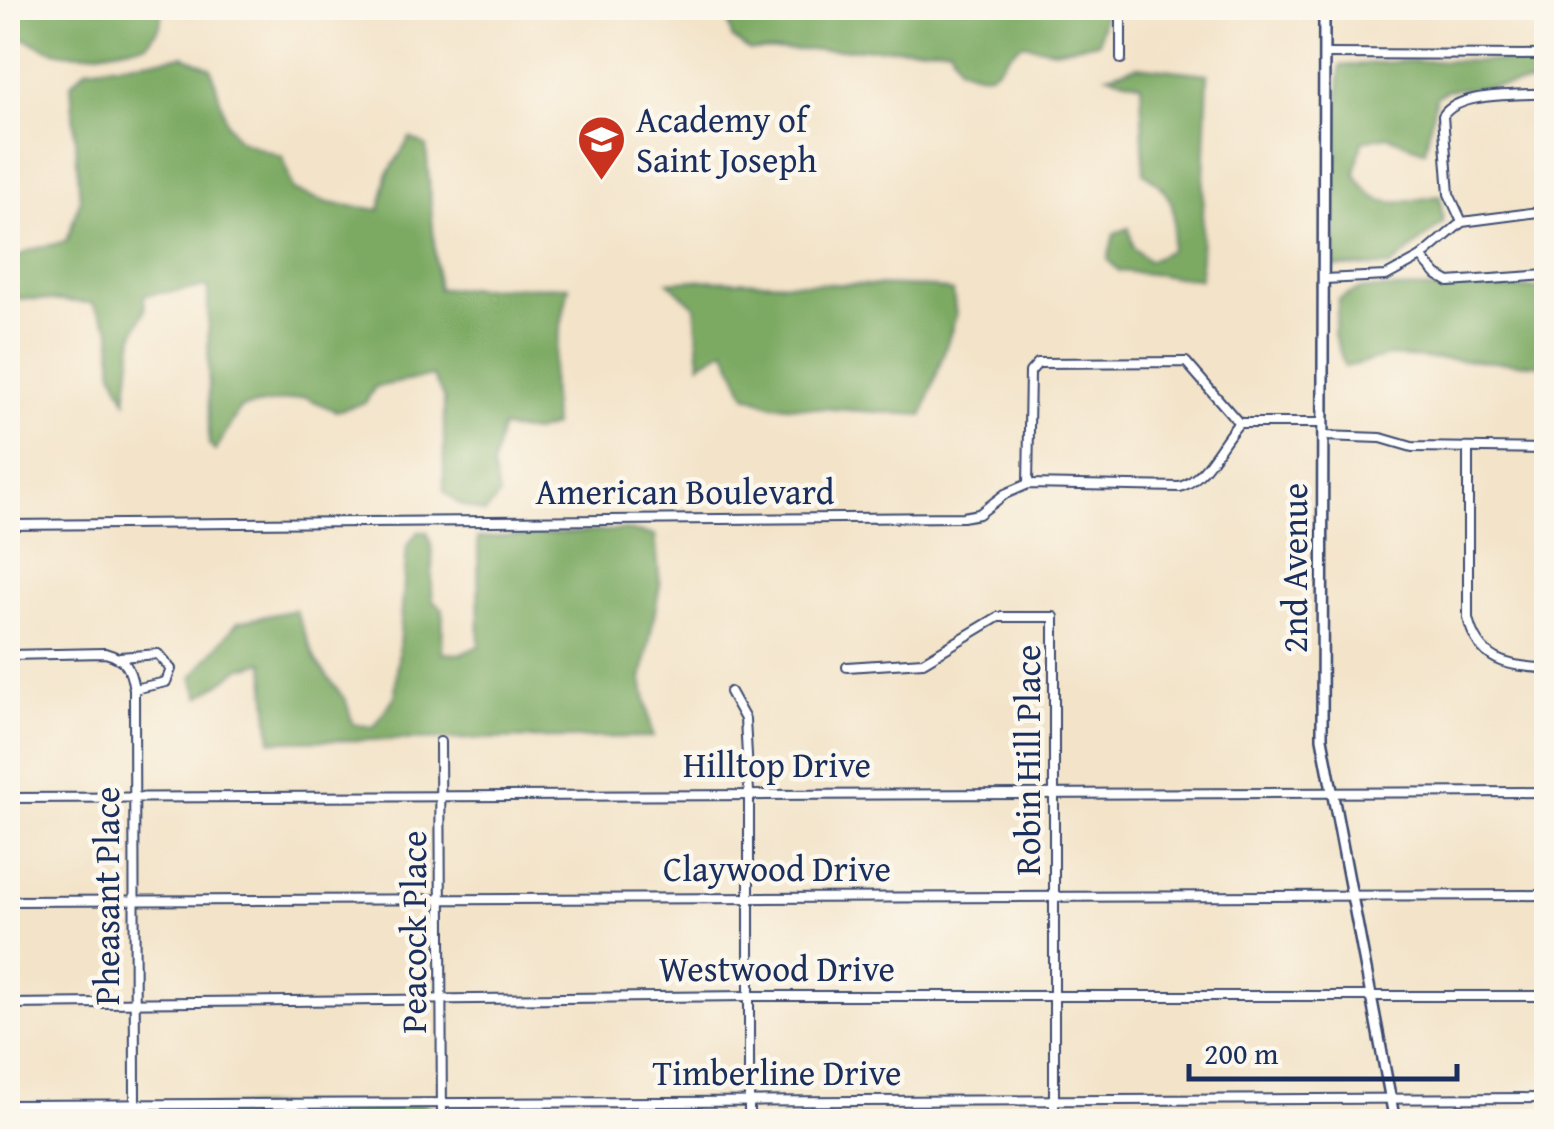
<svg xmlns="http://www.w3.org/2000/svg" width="1554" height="1129" viewBox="0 0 1554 1129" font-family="'Gentium Book Plus',serif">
<rect width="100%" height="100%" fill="#fbf7ec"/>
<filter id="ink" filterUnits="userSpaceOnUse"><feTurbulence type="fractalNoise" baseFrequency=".01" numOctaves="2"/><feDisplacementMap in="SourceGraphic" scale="20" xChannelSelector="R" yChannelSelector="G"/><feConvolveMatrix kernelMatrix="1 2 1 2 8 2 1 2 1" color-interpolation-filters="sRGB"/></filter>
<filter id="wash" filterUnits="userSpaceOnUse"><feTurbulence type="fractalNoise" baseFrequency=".0048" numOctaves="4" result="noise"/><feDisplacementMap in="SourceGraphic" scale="40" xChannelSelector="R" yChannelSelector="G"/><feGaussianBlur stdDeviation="2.25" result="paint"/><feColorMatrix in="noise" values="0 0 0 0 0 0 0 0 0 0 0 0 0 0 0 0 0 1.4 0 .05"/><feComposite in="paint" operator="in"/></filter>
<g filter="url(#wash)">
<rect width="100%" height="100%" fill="#f3e3c8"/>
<polygon fill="#9cc571" stroke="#5c7a68" stroke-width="2.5" points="430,1111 431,1121 8,1122 8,1116"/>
<g fill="#7daa63" stroke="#4c6c60" stroke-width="2.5">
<path d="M23,8H162L160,26L147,44C82,53 66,66 8,29Z"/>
<path d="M726,8H1104L1099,42L1054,50L1023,44C992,60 1005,86 959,67L950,47L750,51L732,38Z"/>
<path d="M184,56L211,68L227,123L238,140L283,157L293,190L329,203L380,210L387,175L410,138L426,146L438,289L569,286L551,376L553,426L534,432L501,428L492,468L499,496L485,513L459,504L444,491V399L433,376L375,387L365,403L336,411L305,397L240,408L215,451L209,445L208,287L144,295L145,310L134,334L126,400L113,372L111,329L92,303L16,298L8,279C16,244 38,250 67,241L80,200L71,84L87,68Z"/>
<path d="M1407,61H1546V82L1447,90L1436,97L1425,151L1388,136L1362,141L1355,174C1379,215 1399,201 1440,196L1443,223L1391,266L1334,267L1340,66Z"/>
<path d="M1137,66L1208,74L1200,279L1119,271L1108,260L1114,234L1129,228L1133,248L1148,261L1170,250C1178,214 1176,195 1144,173L1141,84L1108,75Z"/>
<polygon points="696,280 934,287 953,292 956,316 923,415 773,405 746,395 725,349 700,364 695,306 668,282"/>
<polygon points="1546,288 1546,365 1388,356 1345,367 1334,335 1339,299 1361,289"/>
<path d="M625,530L655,535L660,585L642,680L653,737L271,741L264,662L240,669L200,697L192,677L238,622L295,610L316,661L346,701L353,724L374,727L395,696L407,546L418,532H427C437,554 429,577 433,601L443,609L442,653L461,654L479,646L478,538Z"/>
<polygon points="423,1104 436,1110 436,1121 131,1122 128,1118 142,1108"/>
</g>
</g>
<g filter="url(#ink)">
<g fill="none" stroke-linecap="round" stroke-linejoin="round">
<defs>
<g id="minor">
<polyline points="1121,8 1121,59"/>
<polyline points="1324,54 1546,55"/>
<path d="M1462,222L1449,194L1443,116C1459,91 1518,96 1546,93"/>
<polyline points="1421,257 1437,275 1449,282 1546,275"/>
<polyline points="1324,279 1386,276 1421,257 1462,222 1546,211"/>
<polyline points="1323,436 1381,438 1412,447 1546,449"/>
<path d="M1468,449V618C1478,661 1507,667 1546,668"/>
<polyline points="1028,484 1030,372 1038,363 1186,362 1239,423"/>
<path d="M8,525L963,517L979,514L1005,494L1028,484L1180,487C1206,479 1221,442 1239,423H1323"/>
<path d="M8,655L105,653C127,659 130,668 134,689L135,1104"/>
<polyline points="120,657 158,654 171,669 166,682 134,689"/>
<polyline points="847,667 923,662 998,617 1054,617 1054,1122"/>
<polyline points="730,692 745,719 749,792 749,1122"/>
<polyline points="440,742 442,1122"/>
<polyline points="8,798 1546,792"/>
<polyline points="8,901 1546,895"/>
<polyline points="8,1004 748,996 1546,996"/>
<polyline points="8,1105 1546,1098"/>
</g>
<polyline id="tertiary" points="1324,8 1322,738 1395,1122"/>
</defs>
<use href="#minor" stroke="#3b4a6e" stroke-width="12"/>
<use href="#tertiary" stroke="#3b4a6e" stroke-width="14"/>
<use href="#minor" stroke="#fff" stroke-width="8"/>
<use href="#tertiary" stroke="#fff" stroke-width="9"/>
</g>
</g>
<defs>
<symbol id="school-pin" viewBox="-11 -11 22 30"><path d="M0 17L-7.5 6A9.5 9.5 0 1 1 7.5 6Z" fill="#c8321e" stroke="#fbf7ec"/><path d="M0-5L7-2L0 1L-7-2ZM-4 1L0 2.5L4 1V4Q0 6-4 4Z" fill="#fff"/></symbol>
</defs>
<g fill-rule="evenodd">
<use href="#school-pin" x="574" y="112" width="55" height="75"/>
</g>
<g text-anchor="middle" stroke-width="9" stroke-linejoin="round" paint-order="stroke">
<g font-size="35" fill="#1b2f5e" stroke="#fbf7ec" text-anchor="start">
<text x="636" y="132">Academy of<tspan x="636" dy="40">Saint Joseph</tspan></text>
</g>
<g font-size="35" fill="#1b2f5e" stroke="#fbf7ec">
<text x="685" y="504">American Boulevard</text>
<text transform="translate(1295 568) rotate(-90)" y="12">2nd Avenue</text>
<text transform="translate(1028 760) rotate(-90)" y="12">Robin Hill Place</text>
<text x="777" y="777">Hilltop Drive</text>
<text x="777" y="881">Claywood Drive</text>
<text transform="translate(107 896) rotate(-90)" y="12">Pheasant Place</text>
<text transform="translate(414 932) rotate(-90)" y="12">Peacock Place</text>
<text x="777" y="981">Westwood Drive</text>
<text x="777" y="1085">Timberline Drive</text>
</g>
</g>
<rect width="1554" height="1129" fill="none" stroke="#fbf7ec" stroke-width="40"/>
<path d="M1189 1064v15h268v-15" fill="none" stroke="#1b2f5e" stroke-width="5"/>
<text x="1204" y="1064" font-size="30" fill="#1b2f5e" stroke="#fbf7ec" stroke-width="8" paint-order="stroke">200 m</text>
</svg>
